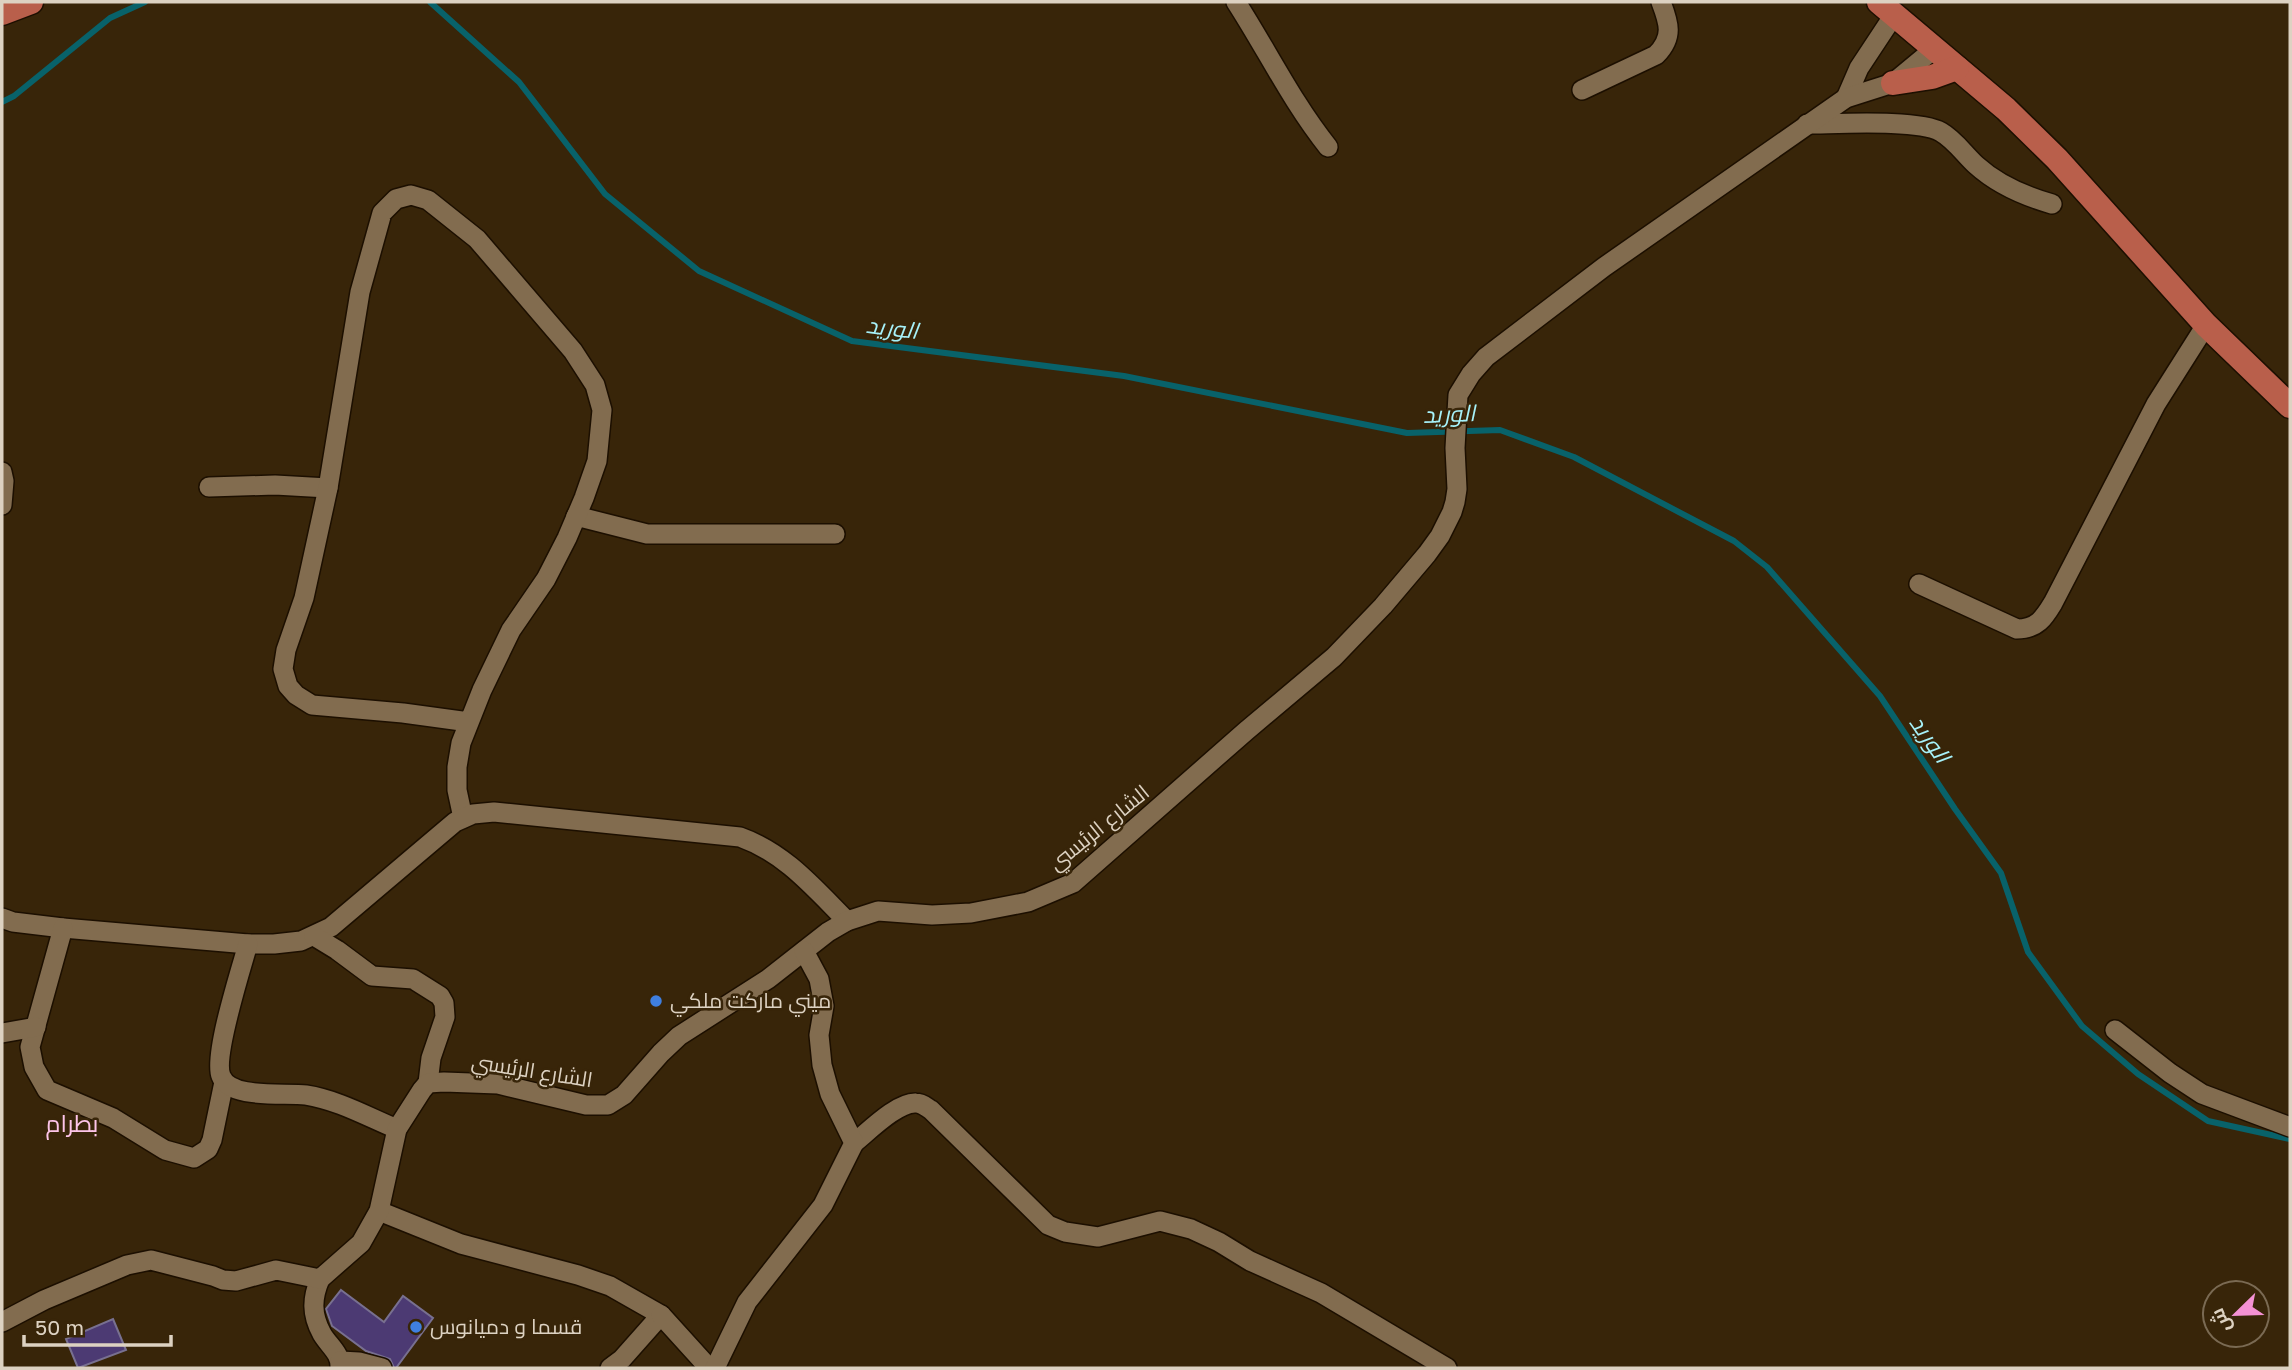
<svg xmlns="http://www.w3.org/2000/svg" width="2292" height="1370" viewBox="0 0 2292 1370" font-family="'Golos Text',Cairo,sans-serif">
<rect width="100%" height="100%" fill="#382509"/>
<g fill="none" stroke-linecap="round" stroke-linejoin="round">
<g stroke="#08626a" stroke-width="6">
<polyline points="430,2 519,82 605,194 699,271 852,341 1124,376 1407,433 1500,430 1574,457 1734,541 1767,567 1880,696 1955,809 2001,873 2028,952 2082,1026 2138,1074 2208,1121 2290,1139"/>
<polyline points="2,102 14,96 110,18 145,2"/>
</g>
</g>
<g fill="#4c3a73" stroke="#787090" stroke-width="2">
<polygon points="341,1290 384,1322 403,1296 433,1318 396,1368 394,1368 390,1359 366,1351 332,1326 326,1309"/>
<polygon points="113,1319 126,1350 78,1368 66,1339"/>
</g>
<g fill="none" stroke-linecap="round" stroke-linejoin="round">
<defs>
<g id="minor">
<path d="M1236,2C1267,50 1292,102 1328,147"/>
<path d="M1582,90L1656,55C1674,37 1669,23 1661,2"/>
<polyline points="1846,98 1859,68 1894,15"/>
<path d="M1807,124C1836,124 1919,119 1941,132C1955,140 1964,154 1976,165C1998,185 2024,196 2052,204"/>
<polyline points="2,472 4,481 2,505"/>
<polyline points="209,487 275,485 328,488"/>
<polyline points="576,516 647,534 835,534"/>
<path d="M1919,584L2017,629C2037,629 2044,618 2053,603L2156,404L2206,325"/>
<polyline points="463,818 457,790 457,767 461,743 482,690 511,630 546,579 567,538 584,498 597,461 602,410 595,385 573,351 477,239 428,200 411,195 396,199 382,213 360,292 328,488 304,598 286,650 283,669 288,686 296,695 312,705 403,713 469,722"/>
<path d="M2,918L13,922L63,928L248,944H274L301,941L331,927L455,822L473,814L494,812L740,837C785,853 814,888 847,921"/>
<polyline points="63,928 30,1047 34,1067 47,1090 113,1118 165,1150 194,1158 208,1149 212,1140 224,1082"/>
<polyline points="314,936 337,950 372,976 413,979 440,996 444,1003 445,1017 431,1058 428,1083"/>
<path d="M248,944C241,969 213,1056 221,1076C230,1100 285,1092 306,1095C338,1100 368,1117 397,1129"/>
<polyline points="2115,1030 2170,1073 2202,1094 2290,1127"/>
<polyline points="2,1033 36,1027"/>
<path d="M854,1143C868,1132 897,1102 916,1103C922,1103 926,1107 931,1110L1048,1225L1065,1232L1098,1237L1160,1221L1191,1229L1219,1242L1250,1261L1321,1293L1447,1368"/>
<polyline points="379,1211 461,1244 578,1275 610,1286 661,1315 622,1359 610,1368"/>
<path d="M320,1279C312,1298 311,1314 322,1334C329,1346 341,1353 340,1368"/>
<polyline points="661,1315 709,1368"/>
<polyline points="2,1322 44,1300 127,1265 151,1260 213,1276 223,1280 236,1281 276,1270 320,1279 361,1243 379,1211 397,1129 422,1090 428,1083 444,1082 498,1084 586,1105 608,1105 624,1095 661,1053 679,1036 768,979 828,932 847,921 878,911 932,915 971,913 1028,902 1073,883 1246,731 1334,657 1383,606 1427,554 1440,536 1452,512 1455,502 1457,489 1455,448 1458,395 1471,374 1486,357 1604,267 1846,98 1893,83 1934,49"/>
<polyline points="340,1361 359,1362 382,1368"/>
<polyline points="715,1368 747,1302 823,1205 854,1143 830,1094 822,1065 819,1035 824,1006 819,979 804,951"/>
</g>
<g id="major">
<polyline points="1879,2 2006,109 2057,159 2206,325 2290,406"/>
<polyline points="2,13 31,2"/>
<polyline points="1893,83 1932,77 1957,68"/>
</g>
</defs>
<use href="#minor" stroke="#1c0f00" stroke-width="22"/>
<use href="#major" stroke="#1c0f00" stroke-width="27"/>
<use href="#minor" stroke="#826c4f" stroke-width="19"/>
<use href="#major" stroke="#b95f4b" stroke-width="24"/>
</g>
<g fill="#3f7fe0" stroke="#382509" stroke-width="2.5">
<circle cx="656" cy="1001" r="7"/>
<circle cx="416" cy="1327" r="7"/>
</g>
<g text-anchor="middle" stroke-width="5" stroke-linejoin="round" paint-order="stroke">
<g font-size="21" fill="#ddd2c2" stroke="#382509">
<text transform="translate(1099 828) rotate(-39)" y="7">الشارع الرئيسي</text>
<text transform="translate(532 1071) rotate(9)" y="7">الشارع الرئيسي</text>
</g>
<g font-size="21" fill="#ddd2c2" stroke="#382509" text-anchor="start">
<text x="670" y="1008">ميني ماركت ملكي</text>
<text x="430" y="1334">قسما و دميانوس</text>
</g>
<g font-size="23" font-style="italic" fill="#a7f2fa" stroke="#382509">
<text transform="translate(892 328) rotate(7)" y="8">الوريد</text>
<text transform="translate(1449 414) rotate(-2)" y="8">الوريد</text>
<text transform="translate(1930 739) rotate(55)" y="8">الوريد</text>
</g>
<g font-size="24" fill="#fdc4e9" stroke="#382509">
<text x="72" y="1132">بطرام</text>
</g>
</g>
<rect width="2292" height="1370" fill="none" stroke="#ddd2c2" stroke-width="7"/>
<g transform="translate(2236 1314) rotate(247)"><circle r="33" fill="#382509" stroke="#7a6a53" stroke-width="2"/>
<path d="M0-5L12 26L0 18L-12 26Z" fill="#f491d4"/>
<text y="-10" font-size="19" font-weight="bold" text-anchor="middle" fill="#ddd2c2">ش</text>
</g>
<path d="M24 1335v10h147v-10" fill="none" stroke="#ddd2c2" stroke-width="3.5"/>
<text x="35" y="1335" font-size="21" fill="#ddd2c2" stroke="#382509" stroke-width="5" paint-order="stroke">50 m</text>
</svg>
